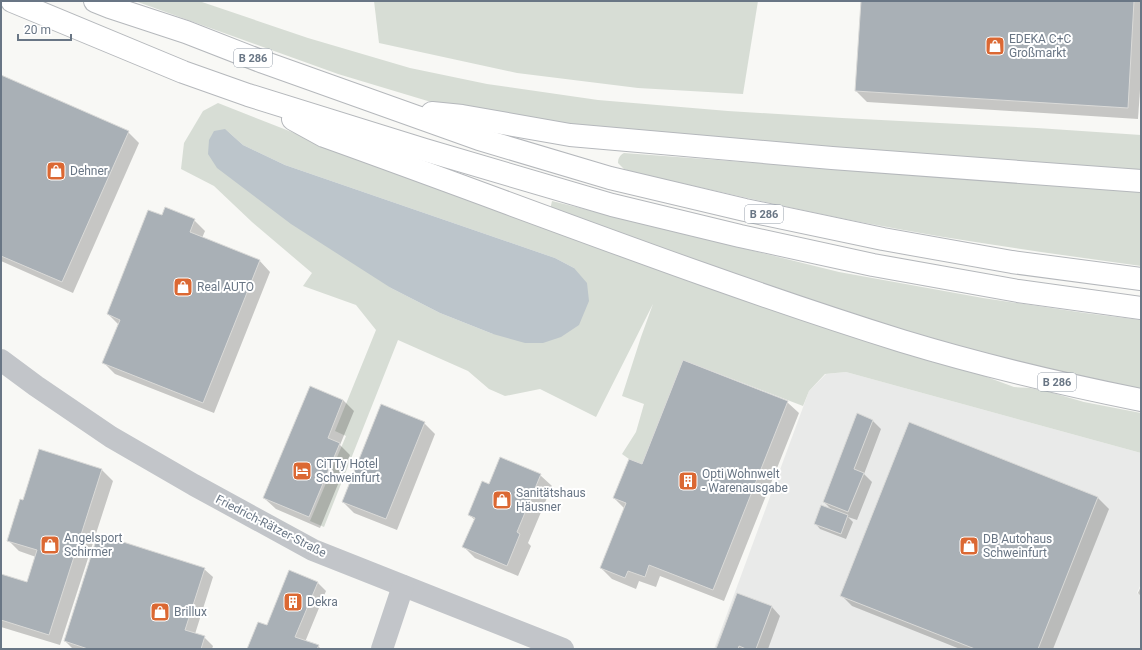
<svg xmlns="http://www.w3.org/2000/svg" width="1142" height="650" viewBox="0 0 1142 650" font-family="Roboto,sans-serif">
<rect width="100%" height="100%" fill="#f8f8f5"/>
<polygon fill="#e9eae9" points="846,372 1141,453 1141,584 1137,593 1141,595 1141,649 714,649 809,391 826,374"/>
<g fill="#d7ddd5" fill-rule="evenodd">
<polygon points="135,1 199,1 308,38 410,68 487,84 598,100 728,111 842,118 1037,128 1141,135 1141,170 602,132 441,105 338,74"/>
<polygon points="374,1 758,1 743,94 638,88 517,73 379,43"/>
<path d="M218,103L325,145L968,370L1014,387L1030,388L1053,393L1084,402L1141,413V453L846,372L825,374L809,391L803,406L683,360L642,464L629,459L622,454L636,432L644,404L622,396L641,337L653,304L596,417L540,389L505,396L489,389L468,371L398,340L324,527L310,521L346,436L335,431L376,330L356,305L303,286L312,273L252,222L214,186L181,169L184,143L203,111ZM225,129L243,145L285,165L555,258L574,268L493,334L440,313L391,288Z"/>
<path d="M624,153L1141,192V266C1047,253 953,240 860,222C784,207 708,189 633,172L624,169L618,163C618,158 620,155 624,153Z"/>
<polygon points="552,201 839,272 983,298 1085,313 1141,320 1141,391 999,360 800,298 550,210"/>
</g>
<polygon fill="#bcc5cb" points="225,129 243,145 285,165 555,258 574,268 587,283 589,301 579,325 561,337 543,343 525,343 493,334 440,313 391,288 291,224 217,168 208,154 209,140 214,131"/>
<g fill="#0003">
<polygon points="862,1 1141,1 1141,76 1138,119 867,102 856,91"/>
<polygon points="1,76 128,132 139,143 73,293 1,261"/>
<polygon points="163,216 194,220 205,231 202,238 259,260 270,272 214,413 115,374 103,362 119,325 108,314"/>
<polygon points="343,400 354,411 340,445 350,455 320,528 276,509 264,498"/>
<polygon points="787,402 799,413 724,601 660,576 656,587 639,581 636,589 612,579 601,568 625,509 614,498 642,466"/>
<polygon points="872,420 881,429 864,474 872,482 857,520 848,517 853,522 846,539 820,529 815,523 832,510 824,502"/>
<polygon points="424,423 435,434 397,530 354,513 343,502"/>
<polygon points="910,424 1098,498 1109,509 1053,649 960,649 852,606 841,595"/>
<polygon points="40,450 102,470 113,481 60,645 1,627 1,575 27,583 36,557 19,551 8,540 23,501"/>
<polygon points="540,475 552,486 528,543 531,546 518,576 475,558 464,547 475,520 469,515 489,485"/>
<polygon points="204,569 213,577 195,634 204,637 213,646 212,649 73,649 65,641"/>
<polygon points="318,583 326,591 305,642 318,646 321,649 248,649 267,627"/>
<polygon points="1141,586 1141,596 1138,593"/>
<polygon points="738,595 772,607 780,616 768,649 717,649"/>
</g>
<g fill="#a9b0b6" stroke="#dadad8">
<polygon points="861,1 1134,1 1128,108 855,91"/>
<polygon points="1,75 129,131 62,282 1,256"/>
<polygon points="165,207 195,219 190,232 260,260 203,403 102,363 120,320 107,314 148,210 162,215"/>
<polygon points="683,360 788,401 713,590 649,565 645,577 628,571 625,578 600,568 626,503 613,498 629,459 642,464"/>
<polygon points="310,386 343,400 328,438 340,443 309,517 263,498"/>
<polygon points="381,404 425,422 386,519 342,502"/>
<polygon points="857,413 873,420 854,469 864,473 848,512 823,502"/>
<polygon points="909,422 1098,497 1038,649 975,649 840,596"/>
<polygon points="39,449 102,469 49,635 1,620 1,574 27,582 37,550 7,541 20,499 23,500"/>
<polygon points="500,457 541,474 517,532 520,534 507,566 462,547 475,518 468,515 482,481 489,484"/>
<polygon points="821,505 848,515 841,534 814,524"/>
<polygon points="98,534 205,568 185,630 205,636 201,649 88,649 64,641"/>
<polygon points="289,570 318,582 295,637 319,645 317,649 247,649 258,622 267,625"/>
<polygon points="737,593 772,606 756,649 746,649 739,646 738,649 716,649"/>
</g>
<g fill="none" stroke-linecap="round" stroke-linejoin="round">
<defs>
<g id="highway">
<polyline points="12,1 183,72 248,95 425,150 612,205 740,236 873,265 1018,291 1141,308"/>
<polyline points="95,1 110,7 186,32 263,62 479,139 610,178 745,210 883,239 1012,262 1141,279"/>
<polyline points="432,113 462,116 570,135 832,158 1141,181"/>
<path d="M293,119L324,136C517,205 707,280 902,341C981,365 1061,384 1141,400"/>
</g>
</defs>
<use href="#highway" stroke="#b5b8bc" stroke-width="24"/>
<g stroke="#c2c5c9" stroke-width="22">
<polyline points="1,360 36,386 111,437 194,485 313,550 563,649"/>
<polyline points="382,649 403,586"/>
</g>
<use href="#highway" stroke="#fff" stroke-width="22"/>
</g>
<defs>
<symbol id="shop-square" viewBox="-11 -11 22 22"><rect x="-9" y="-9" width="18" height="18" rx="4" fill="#db6833" stroke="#fff"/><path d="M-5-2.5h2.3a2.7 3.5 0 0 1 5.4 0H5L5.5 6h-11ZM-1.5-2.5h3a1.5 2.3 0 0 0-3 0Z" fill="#fff"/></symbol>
<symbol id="hotel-square" viewBox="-11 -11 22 22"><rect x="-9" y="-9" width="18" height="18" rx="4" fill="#db6833" stroke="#fff"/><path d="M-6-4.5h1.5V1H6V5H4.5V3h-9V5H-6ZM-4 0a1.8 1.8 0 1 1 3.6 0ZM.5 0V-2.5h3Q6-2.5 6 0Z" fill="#fff"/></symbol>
<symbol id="building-square" viewBox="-11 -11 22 22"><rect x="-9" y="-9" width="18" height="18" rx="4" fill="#db6833" stroke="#fff"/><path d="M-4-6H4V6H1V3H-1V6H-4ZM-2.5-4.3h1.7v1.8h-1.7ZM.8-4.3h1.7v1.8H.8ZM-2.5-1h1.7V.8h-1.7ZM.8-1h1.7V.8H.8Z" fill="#fff"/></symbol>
</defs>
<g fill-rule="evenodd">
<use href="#shop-square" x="984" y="35" width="22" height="22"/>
<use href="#shop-square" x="45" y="160" width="22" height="22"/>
<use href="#shop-square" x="172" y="276" width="22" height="22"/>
<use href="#hotel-square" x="291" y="460" width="22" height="22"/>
<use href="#building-square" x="677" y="470" width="22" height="22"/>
<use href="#shop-square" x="491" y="489" width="22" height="22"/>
<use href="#shop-square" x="39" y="534" width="22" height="22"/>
<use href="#shop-square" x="958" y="535" width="22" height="22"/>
<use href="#building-square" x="282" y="591" width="22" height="22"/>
<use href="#shop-square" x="149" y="601" width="22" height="22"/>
</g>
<g text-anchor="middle" stroke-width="4" stroke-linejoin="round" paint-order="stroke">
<g fill="#fff" stroke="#969faa" stroke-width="1">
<rect x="234" y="49" width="38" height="18" rx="3"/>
<rect x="745" y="205" width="38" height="18" rx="3"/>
<rect x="1038" y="373" width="38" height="18" rx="3"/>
</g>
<g font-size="11" font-weight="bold" fill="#697685">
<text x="253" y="62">B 286</text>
<text x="764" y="218">B 286</text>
<text x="1057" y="386">B 286</text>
</g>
<g font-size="12" fill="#697685" stroke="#fff" text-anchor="start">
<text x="1009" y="43">EDEKA C+C<tspan x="1009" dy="14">Großmarkt</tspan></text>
<text x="70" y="175">Dehner</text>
<text x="197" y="291">Real AUTO</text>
<text x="316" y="468">CiTTy Hotel<tspan x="316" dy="14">Schweinfurt</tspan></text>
<text x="702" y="478">Opti Wohnwelt<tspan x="702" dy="14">- Warenausgabe</tspan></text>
<text x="516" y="497">Sanitätshaus<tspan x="516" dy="14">Häusner</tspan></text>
<text x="64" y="542">Angelsport<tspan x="64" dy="14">Schirmer</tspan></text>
<text x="983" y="543">DB Autohaus<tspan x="983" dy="14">Schweinfurt</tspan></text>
<text x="307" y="606">Dekra</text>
<text x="174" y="616">Brillux</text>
</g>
<g font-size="12" fill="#697685" stroke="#fff">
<text transform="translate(271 526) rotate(27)" y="4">Friedrich-Rätzer-Straße</text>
</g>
</g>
<rect width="1142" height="650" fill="none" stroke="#697685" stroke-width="4"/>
<path d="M18 34v6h53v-6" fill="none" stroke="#697685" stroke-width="2"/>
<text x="24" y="34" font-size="12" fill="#697685" stroke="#ffffff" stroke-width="3" paint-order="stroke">20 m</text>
</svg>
